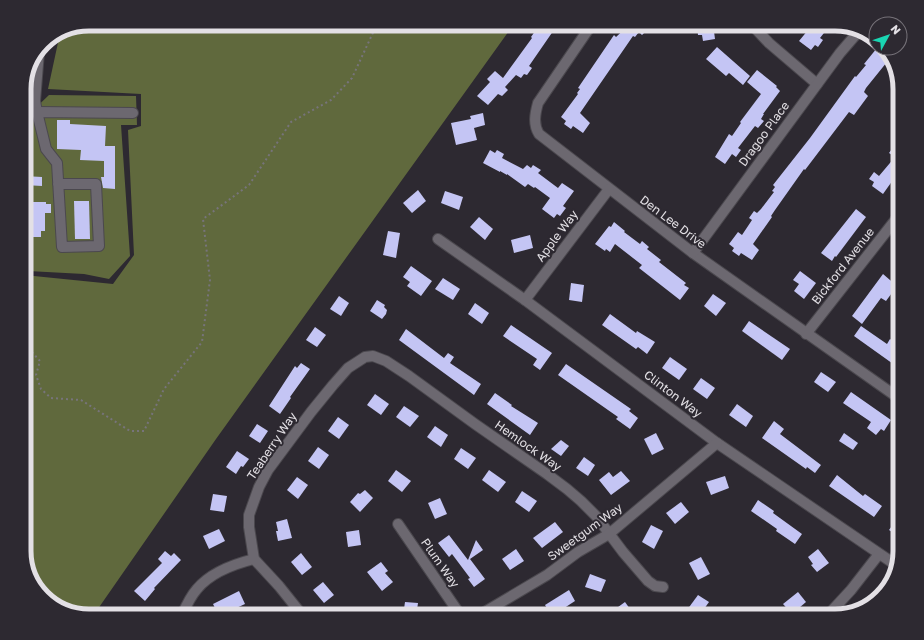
<svg xmlns="http://www.w3.org/2000/svg" width="924" height="640" viewBox="0 0 924 640" font-family="'Golos Text',sans-serif">
<rect width="100%" height="100%" fill="#2d2931"/>
<g fill="#60693d">
<polygon points="89,24 514,24 216,439 93,616 89,616 53,605 33,583 24,555 24,275 113,284 134,255 128,130 141,126 141,94 48,89 59,38 61,36"/>
<polygon points="49,95 136,96 137,125 121,125 130,256 109,279 84,274 28,271 28,243 24,243 24,119"/>
</g>
<g fill="#c4c5f4">
<polygon points="540,24 558,24 529,66 532,68 527,75 524,74 521,78 516,75 505,87 508,90 502,96 498,94 488,105 477,96 490,82 487,79 495,71 503,78 532,38 531,37"/>
<polygon points="630,24 653,24 642,35 639,32 635,37 633,36 580,113 590,123 583,133 573,126 571,129 564,124 566,121 561,117 578,94 577,93 580,89 578,88 614,35 616,37"/>
<polygon points="697,24 713,24 715,39 703,41 702,35 698,35"/>
<polygon points="813,24 831,24 820,38 823,40 818,47 815,45 811,50 799,41"/>
<polygon points="717,47 750,76 743,85 729,73 726,76 706,59"/>
<polygon points="877,48 883,48 891,57 866,88 864,92 868,96 854,115 849,112 805,170 804,169 775,210 771,216 772,217 753,244 759,250 752,260 741,253 739,256 732,251 734,248 729,244 738,232 742,235 752,220 749,218 754,211 757,213 761,209 774,192 772,191 775,187 773,185 810,138 855,76 856,77 866,65 864,64"/>
<polygon points="757,70 777,86 776,87 780,91 763,114 764,114 761,119 764,121 758,128 755,126 738,148 741,150 736,157 732,154 725,164 715,157 729,134 732,136 741,123 740,122 761,94 747,82"/>
<polygon points="483,113 485,125 474,128 477,140 456,145 451,123 471,119 470,116"/>
<polygon points="57,120 70,120 70,124 106,126 105,146 115,146 115,189 103,188 101,177 104,177 104,161 80,160 81,150 57,149"/>
<polygon points="900,138 900,170 883,194 872,186 874,182 869,179 874,172 879,176 895,157 889,153"/>
<polygon points="490,150 495,153 497,150 504,154 502,158 523,169 527,165 531,168 533,165 541,170 538,173 558,188 562,183 574,191 563,206 566,208 560,216 557,214 554,218 542,209 550,198 535,187 534,188 528,184 525,187 507,174 507,175 500,171 500,172 483,163"/>
<polygon points="24,176 42,177 42,186 24,185"/>
<polygon points="418,190 426,201 412,213 403,203"/>
<polygon points="445,191 463,197 459,210 441,203"/>
<polygon points="74,201 89,201 90,239 75,239"/>
<polygon points="24,202 46,202 46,204 51,204 51,213 45,213 45,231 41,231 41,237 31,237 31,213 24,213"/>
<polygon points="856,209 866,217 836,257 835,256 832,261 821,253"/>
<polygon points="479,217 493,229 485,240 470,227"/>
<polygon points="614,222 625,231 624,232 640,244 642,241 649,247 647,249 661,260 659,262 686,283 684,285 689,288 680,300 639,268 642,265 615,244 610,252 606,249 605,251 595,244 609,226 611,227"/>
<polygon points="388,231 400,233 396,258 383,255"/>
<polygon points="530,235 533,248 514,253 511,240"/>
<polygon points="411,266 432,281 421,296 407,286 410,282 403,277"/>
<polygon points="800,271 816,283 804,299 794,291 799,284 793,280"/>
<polygon points="883,274 897,286 886,301 881,298 862,324 852,316"/>
<polygon points="443,278 460,289 453,300 435,289"/>
<polygon points="571,283 584,285 582,302 569,300"/>
<polygon points="713,294 726,303 716,316 704,306"/>
<polygon points="339,296 349,303 341,316 330,309"/>
<polygon points="377,300 385,305 384,307 387,310 386,314 382,319 370,311"/>
<polygon points="475,303 489,313 482,324 468,314"/>
<polygon points="610,314 636,333 637,331 655,342 647,354 638,347 636,349 602,325"/>
<polygon points="749,321 790,349 782,360 742,331"/>
<polygon points="511,325 552,353 540,370 533,365 537,359 503,336"/>
<polygon points="861,326 887,344 890,339 900,346 896,351 900,354 900,360 896,366 854,336"/>
<polygon points="315,327 326,335 317,347 306,340"/>
<polygon points="406,329 444,358 448,353 454,357 450,363 481,384 474,395 399,340"/>
<polygon points="670,357 687,369 679,380 662,368"/>
<polygon points="301,363 310,369 290,397 291,398 280,414 269,406 295,366 297,368"/>
<polygon points="566,364 631,409 629,411 638,418 630,429 616,419 618,417 558,375"/>
<polygon points="821,372 836,382 828,392 814,382"/>
<polygon points="701,378 715,388 707,399 693,389"/>
<polygon points="851,392 891,420 884,431 881,429 876,435 867,428 871,422 843,403"/>
<polygon points="495,393 512,405 511,406 538,423 530,435 487,404"/>
<polygon points="375,394 389,404 381,415 367,405"/>
<polygon points="737,404 753,416 746,427 729,415"/>
<polygon points="404,406 419,416 410,427 396,417"/>
<polygon points="338,417 349,425 339,439 328,431"/>
<polygon points="774,421 784,429 780,434 821,465 815,473 807,467 806,469 762,438"/>
<polygon points="257,424 268,431 260,443 249,436"/>
<polygon points="435,426 448,435 441,447 427,437"/>
<polygon points="656,433 664,449 652,455 644,439"/>
<polygon points="844,433 858,443 853,450 839,441"/>
<polygon points="561,440 569,446 561,456 551,449"/>
<polygon points="318,447 329,455 319,469 308,461"/>
<polygon points="461,448 476,458 468,469 454,459"/>
<polygon points="237,451 249,459 243,467 241,466 236,474 226,467"/>
<polygon points="584,457 595,465 588,476 576,468"/>
<polygon points="396,470 411,481 402,492 388,481"/>
<polygon points="489,470 506,482 498,492 482,480"/>
<polygon points="621,471 630,481 611,495 599,480 609,472 613,477"/>
<polygon points="837,475 863,496 865,494 882,506 874,517 829,486"/>
<polygon points="725,476 729,488 711,495 706,482"/>
<polygon points="297,477 308,485 298,499 287,490"/>
<polygon points="365,490 373,498 360,512 350,502 358,493 360,494"/>
<polygon points="522,491 537,501 529,512 515,502"/>
<polygon points="213,494 227,496 224,512 210,510"/>
<polygon points="440,498 447,514 435,519 428,503"/>
<polygon points="758,500 774,511 773,513 802,534 795,544 776,531 777,529 751,511"/>
<polygon points="681,502 689,512 675,524 666,513"/>
<polygon points="900,515 900,537 889,530"/>
<polygon points="287,519 292,538 278,541 276,531 278,531 276,522"/>
<polygon points="555,522 563,532 542,548 533,538"/>
<polygon points="651,525 663,531 654,549 642,542"/>
<polygon points="219,529 225,541 209,549 203,536"/>
<polygon points="359,530 361,545 348,547 346,532"/>
<polygon points="449,535 468,560 476,540 483,550 470,559 485,579 474,587 468,579 470,578 452,554 449,557 438,543"/>
<polygon points="516,549 524,561 510,570 502,559"/>
<polygon points="818,549 829,563 817,572 811,565 813,564 808,557"/>
<polygon points="165,551 171,556 174,553 181,560 154,588 155,589 145,601 134,591 162,563 158,559"/>
<polygon points="301,553 312,567 302,575 291,562"/>
<polygon points="701,557 710,574 698,580 689,563"/>
<polygon points="381,562 388,571 385,573 393,582 382,591 367,572"/>
<polygon points="590,574 606,580 601,592 585,587"/>
<polygon points="323,582 334,595 324,603 313,590"/>
<polygon points="569,590 575,601 552,616 545,605"/>
<polygon points="239,591 245,604 219,616 213,604"/>
<polygon points="798,592 806,602 792,614 783,604"/>
<polygon points="698,595 709,602 699,616 695,616 687,610"/>
<polygon points="405,602 418,603 416,616 403,616"/>
<polygon points="625,602 635,616 619,616 614,610"/>
</g>
<g fill="none" stroke-linecap="round" stroke-linejoin="round">
<defs>
<g id="minor">
<path d="M592,24L538,103C535,114 533,124 539,134L693,253L900,399"/>
<polyline points="753,26 769,43 817,84"/>
<polyline points="37,112 35,101 39,52"/>
<polyline points="58,184 96,184 99,246 62,247 57,163 46,149 37,112 133,113"/>
<polyline points="438,239 525,300 717,443 896,565"/>
<polyline points="693,253 840,53 859,31"/>
<polyline points="525,300 609,189"/>
<polyline points="806,334 900,214"/>
<polyline points="398,524 461,616"/>
<path d="M182,615C186,606 190,597 197,589C211,572 234,564 254,559"/>
<polyline points="303,616 279,586 254,559 249,527 249,515 259,487 268,470 311,412 333,385 348,368 365,357 373,356 386,361 409,376 475,424 547,474 567,489 581,501 596,516 623,552 648,581 655,586 663,587"/>
<polyline points="478,616 547,575 578,552 609,534 717,443"/>
<polyline points="827,616 851,590 879,554"/>
</g>
</defs>
<use href="#minor" stroke="#4b484e" stroke-width="12"/>
<polyline stroke="#77747b" stroke-width="2" stroke-dasharray="2 3" stroke-linecap="butt" points="24,354 30,350 40,361 36,375 41,389 51,398 81,400 130,431 144,431 164,389 202,342 210,280 203,219 249,185 291,122 331,100 352,78 377,24"/>
<use href="#minor" stroke="#6c6870" stroke-width="10"/>
</g>
<g text-anchor="middle" stroke-width="4" stroke-linejoin="round" paint-order="stroke">
<g font-size="12" fill="#e3e0e5" stroke="#2d2931">
<text transform="translate(764 134) rotate(-54)" y="4">Dragoo Place</text>
<text transform="translate(673 222) rotate(37)" y="4">Den Lee Drive</text>
<text transform="translate(557 236) rotate(-53)" y="4">Apple Way</text>
<text transform="translate(843 266) rotate(-52)" y="4">Bickford Avenue</text>
<text transform="translate(673 394) rotate(37)" y="4">Clinton Way</text>
<text transform="translate(272 446) rotate(-56)" y="4">Teaberry Way</text>
<text transform="translate(528 446) rotate(35)" y="4">Hemlock Way</text>
<text transform="translate(585 532) rotate(-36)" y="4">Sweetgum Way</text>
<text transform="translate(440 563) rotate(55)" y="4">Plum Way</text>
</g>
</g>
<path d="M0 0H924V640H0ZM89 31H835A58 58 0 0 1 893 89V551A58 58 0 0 1 835 609H89A58 58 0 0 1 31 551V89A58 58 0 0 1 89 31Z" fill="#2d2931" fill-rule="evenodd"/>
<path fill="none" stroke="#e3e0e5" stroke-width="5" d="M89 31H835A58 58 0 0 1 893 89V551A58 58 0 0 1 835 609H89A58 58 0 0 1 31 551V89A58 58 0 0 1 89 31Z"/>
<g transform="translate(888 36) rotate(50)"><circle r="19" fill="#2d2931" stroke="#767279"/>
<path d="M0-3L7 15L0 10L-7 15Z" fill="#1ad5b2"/>
<text y="-6" font-size="11" font-weight="bold" text-anchor="middle" fill="#e3e0e5">N</text>
</g>
</svg>
